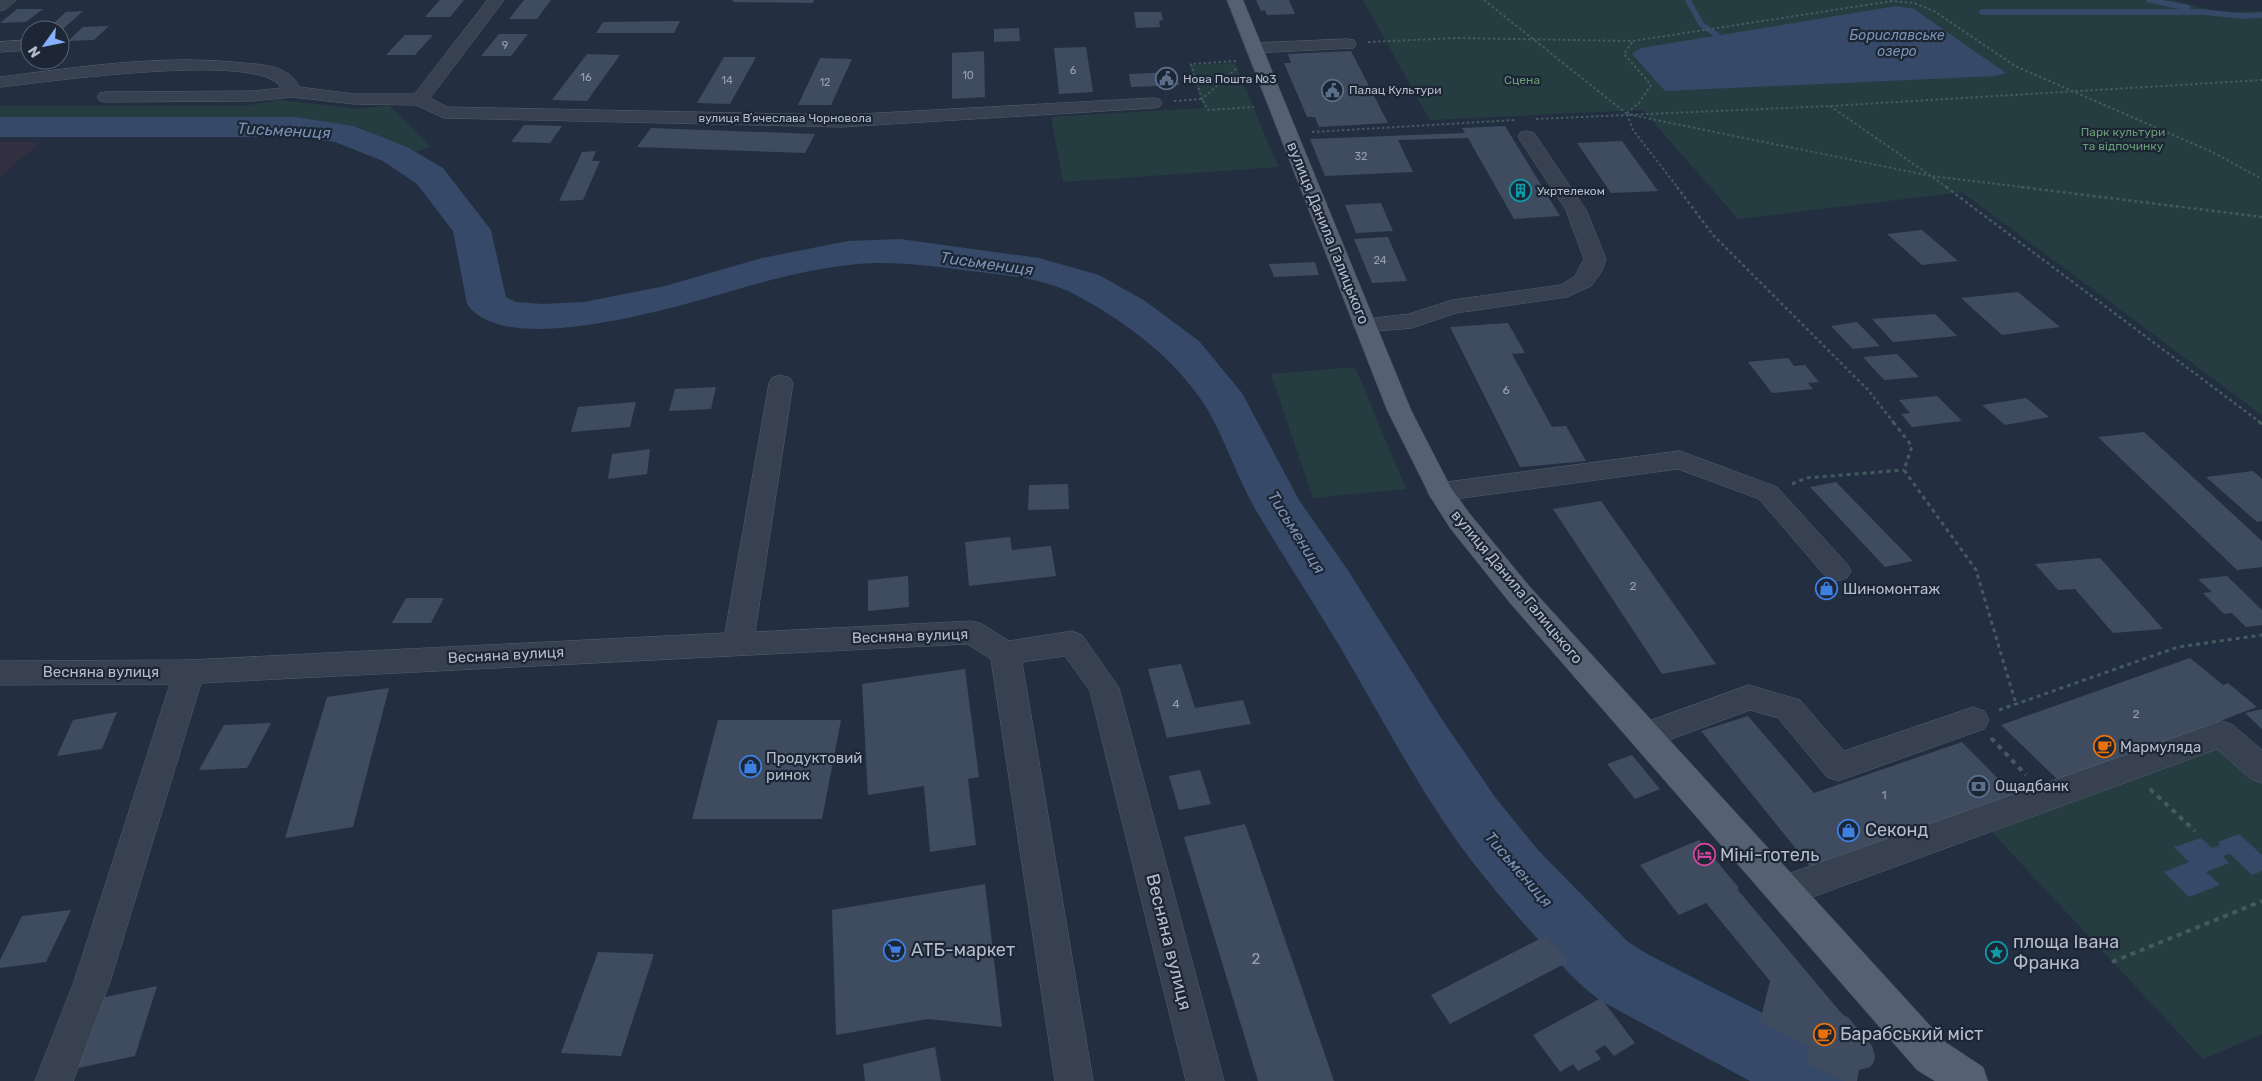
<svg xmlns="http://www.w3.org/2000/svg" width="2262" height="1081" viewBox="0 0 2262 1081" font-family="Rubik,sans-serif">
<rect width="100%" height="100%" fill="#232f40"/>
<polygon fill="#323040" points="0,142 40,142 0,177"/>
<g fill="#253d41">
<polygon points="1363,0 2172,0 2220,12 2262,11 2262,415 1962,192 1738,219 1643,110 1430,120"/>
<polygon points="1235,63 1278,167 1063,182 1051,117 1204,108 1189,65"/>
<polygon points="279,100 358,109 389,105 431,147 411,153 360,127 303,120 0,120 0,106 243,106"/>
<polygon points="1355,367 1406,489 1313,498 1271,374"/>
<polygon points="2226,746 2262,777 2262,1034 2203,1059 1990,830"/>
</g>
<g fill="#364968">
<polygon points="1897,6 1914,9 2006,73 1996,76 1665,91 1632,54 1641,48"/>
<polygon points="2239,834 2262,855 2262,871 2252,875 2230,854 2223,856 2229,863 2206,872 2220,885 2189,897 2164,872 2189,862 2174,847 2201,838 2212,848 2220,845 2218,842"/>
</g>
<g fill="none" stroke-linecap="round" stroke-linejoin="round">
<g stroke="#364968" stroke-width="5.5">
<polyline points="1688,0 1701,24 1718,36"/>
<polyline points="2149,0 2188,8"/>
<polyline points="1982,12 2203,12 2242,16 2262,15"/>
</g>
<path fill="#364968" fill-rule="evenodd" d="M0,117H295L354,126L407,147L443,168L491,230L506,297L516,302L543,304L584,302L665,286L762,258L848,241L900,239L1039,258L1099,275L1145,301L1199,341L1242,393L1299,500L1349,572L1443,721L1495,797L1538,850L1628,942L1649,955L1847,1056L1857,1081H1750L1601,1001C1576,983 1557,960 1536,937C1507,905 1479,872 1454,837C1412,776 1377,710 1340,647C1314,603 1286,561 1260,517C1238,482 1227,442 1206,407C1175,358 1125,321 1074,294C1043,278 1005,275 970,271C930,266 890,260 849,265C822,268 793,274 767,281C707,297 509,365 467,304L453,231L417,184L383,161L335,142L295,137H0Z"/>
</g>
<g fill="#3f4c60">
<polygon points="440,0 464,0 450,17 425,17"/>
<polygon points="524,0 551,0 537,19 509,19"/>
<polygon points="733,0 814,0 813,3 732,2"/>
<polygon points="1256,0 1289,0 1295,14 1267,15 1265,10 1261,11"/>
<polygon points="17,9 43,9 26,22 0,23"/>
<polygon points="83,11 63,29 46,30 66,12"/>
<polygon points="1134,12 1161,12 1163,20 1159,21 1160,27 1136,28"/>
<polygon points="680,21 674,33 596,33 603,22"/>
<polygon points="109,26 94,40 68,41 83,27"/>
<polygon points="1019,28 1020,41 994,42 994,29"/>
<polygon points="499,34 528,34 511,56 481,56"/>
<polygon points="405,35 433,35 415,55 386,55"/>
<polygon points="1086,47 1093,92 1059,94 1054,48"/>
<polygon points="984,51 985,97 952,99 952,53"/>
<polygon points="1351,51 1388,123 1319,127 1315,117 1307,117 1284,63 1291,63 1288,54"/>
<polygon points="587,54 620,55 587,101 552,100"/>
<polygon points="724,57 756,57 730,104 697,103"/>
<polygon points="820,58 852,59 831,105 798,105"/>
<polygon points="1175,72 1179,85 1131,87 1129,74"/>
<polygon points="524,125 562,126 550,143 511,142"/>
<polygon points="1505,126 1560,216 1514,219 1468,138 1398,140 1413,172 1325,176 1310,139 1465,133 1462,128"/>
<polygon points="651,128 815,134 805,153 637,147"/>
<polygon points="1622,141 1658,191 1611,193 1577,143"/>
<polygon points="596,151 592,161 600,161 583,200 559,201 582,152"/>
<polygon points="1381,203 1393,231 1356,233 1345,205"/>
<polygon points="1922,230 1958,261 1922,265 1887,234"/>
<polygon points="1388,237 1407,281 1372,283 1354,239"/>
<polygon points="1315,262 1319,275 1274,277 1269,264"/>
<polygon points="2018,292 2060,327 2002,335 1961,298"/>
<polygon points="1935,314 1957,336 1893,342 1872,319"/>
<polygon points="1857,322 1880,346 1853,349 1831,326"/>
<polygon points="1508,323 1525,353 1512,354 1552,427 1566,426 1586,461 1520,467 1450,327"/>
<polygon points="1897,354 1919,377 1884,380 1863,357"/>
<polygon points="1788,358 1794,366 1805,365 1819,382 1808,383 1813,389 1772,393 1748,362"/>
<polygon points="716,387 711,409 669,411 675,389"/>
<polygon points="1937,396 1962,421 1912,427 1901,414 1910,413 1899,400"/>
<polygon points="2026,398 2049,417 2005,425 1982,405"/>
<polygon points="636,402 630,427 571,432 578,407"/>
<polygon points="2144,432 2262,541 2262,567 2237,570 2098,437"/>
<polygon points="650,449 647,474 608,479 612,454"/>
<polygon points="2253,471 2262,479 2262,521 2257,522 2206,477"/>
<polygon points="1836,482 1913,561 1885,567 1810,487"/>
<polygon points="1068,484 1069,509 1028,510 1029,485"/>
<polygon points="1601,501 1716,664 1662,674 1553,509"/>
<polygon points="1010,537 1012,550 1051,546 1056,576 969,586 965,542"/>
<polygon points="2100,558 2163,629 2113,633 2075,589 2058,590 2035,564"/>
<polygon points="908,576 909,607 868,611 868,580"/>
<polygon points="2227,576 2262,610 2262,625 2246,627 2232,613 2224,614 2203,593 2212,592 2198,579"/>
<polygon points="406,598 444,598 431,623 392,623"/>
<polygon points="2190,658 2223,685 2228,683 2257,707 2059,781 2001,725"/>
<polygon points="1181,664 1195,708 1243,700 1251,724 1167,738 1148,669"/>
<polygon points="965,669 979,777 968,779 976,845 930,852 924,786 868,795 862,684"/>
<polygon points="389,688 353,827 285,838 327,697"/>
<polygon points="2262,709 2262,729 2245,713"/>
<polygon points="117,712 102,749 57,756 73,720"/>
<polygon points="1748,716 1814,793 1962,742 2016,797 1814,871 1701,731"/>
<polygon points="718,720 841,720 822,819 692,819"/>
<polygon points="271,723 247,768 199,770 224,725"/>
<polygon points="1632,755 1660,789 1635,799 1607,764"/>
<polygon points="1200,770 1211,804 1179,810 1169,776"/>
<polygon points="1245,824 1334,1081 1258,1081 1184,837"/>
<polygon points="1699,840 1739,888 1737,889 1843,1015 1848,1017 1872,1046 1875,1056 1874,1062 1870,1067 1859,1070 1857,1081 1845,1081 1806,1063 1809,1046 1760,1022 1770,981 1706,903 1679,915 1640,865"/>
<polygon points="985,884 1002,1027 928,1019 836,1035 832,910"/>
<polygon points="71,910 46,962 0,968 0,960 22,916"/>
<polygon points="1547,935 1568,962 1450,1024 1431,995"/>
<polygon points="598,952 654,954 621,1056 561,1053"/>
<polygon points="157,986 135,1056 73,1069 96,999"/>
<polygon points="1601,998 1635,1043 1614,1056 1605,1045 1595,1051 1601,1059 1578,1071 1573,1064 1560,1072 1533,1035"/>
<polygon points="935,1047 941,1081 865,1081 863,1064"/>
</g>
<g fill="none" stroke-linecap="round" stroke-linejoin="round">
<defs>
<g id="minor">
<polygon points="0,0 16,0 6,9 0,11"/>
<path d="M488,0H504L430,98L447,107L842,115L1153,98L1159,99L1162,103L1159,107L1153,108L842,127L444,118L416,105L354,104L292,97L253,101L106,102L100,101L97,97L100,93L106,92L253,91L281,88C264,50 40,83 0,87V77C81,67 161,54 243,63C257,64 275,65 287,73C293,76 296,81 299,87L354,94H414Z"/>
<polygon points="1348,39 1354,40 1356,44 1354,48 1254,53 1248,52 1245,48 1248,44 1254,43"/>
<polygon points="30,40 30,50 0,52 0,42"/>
<polygon points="1527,131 1534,133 1586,210 1606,259 1602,271 1591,286 1567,297 1456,313 1412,328 1364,332 1356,330 1353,325 1356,320 1409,314 1452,300 1561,285 1575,276 1584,259 1566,210 1518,137 1520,133"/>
<polygon points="781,375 790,378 793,383 755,632 972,621 982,624 1009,641 1072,631 1082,635 1119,688 1224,1081 1186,1081 1090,691 1065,656 1022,662 1093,1081 1055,1081 991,659 967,644 201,683 110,982 73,1081 35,1081 74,982 170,684 0,685 0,661 189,660 725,633 769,383 772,378"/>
<polygon points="1680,451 1777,487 1847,564 1851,571 1847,578 1837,581 1827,578 1759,499 1678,469 1440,501 1431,498 1427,492 1431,486 1440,483"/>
<polygon points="1749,685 1800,700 1844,751 1973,707 1984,711 1989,720 1984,729 1838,781 1827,777 1778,718 1750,710 1647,748 1636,744 1631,735 1636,726"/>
<polygon points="2222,721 2233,725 2262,750 2262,783 2251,779 2217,749 1785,907 1773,902 1768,891 1773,880 1785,875"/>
</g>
<polygon id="major" points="1227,0 1243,0 1411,410 1451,488 1470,514 1530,587 1945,1042 1983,1067 1988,1081 1935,1081 1917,1070 1510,603 1450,528 1431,498 1387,410"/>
</defs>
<use href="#minor" stroke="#555f6e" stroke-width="1"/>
<use href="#major" stroke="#414a59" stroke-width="1"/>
<g stroke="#435a5e" stroke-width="2" stroke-dasharray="2.5 2.5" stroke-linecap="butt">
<polyline points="1484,0 1627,114 1931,176 2031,188"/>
<polyline points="1368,42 1456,38 1633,41 1892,1 1914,3 1934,11 2015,66 2212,152 2262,179"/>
<polyline points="1236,61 1191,64 1202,99 1238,67"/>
<polyline points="1174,101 1202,99 1208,110 1254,107"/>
<polyline points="1830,106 1948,188"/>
<polyline points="1627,113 1639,103 1651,85 1624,54 1633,41"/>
<polyline points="1627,114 1633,130 1678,188"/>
<polyline points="1536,119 1830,106 2262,80"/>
<polyline points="1312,132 1515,120"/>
</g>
<g stroke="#435a5e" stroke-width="2.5" stroke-dasharray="3 3" stroke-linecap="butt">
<polyline points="1677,187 1713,235 1868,390 1894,423"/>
<polyline points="1946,187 2261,423"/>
<polyline points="2021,187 2262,217"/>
</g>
<g stroke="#435a5e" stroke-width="3" stroke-dasharray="4 4" stroke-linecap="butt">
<polyline points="1893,422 1912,446 1904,470 1976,570 2016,704"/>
<polyline points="2259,422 2262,424"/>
<polyline points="1792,484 1806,478 1904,470"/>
<polyline points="1999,710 2178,647 2262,635"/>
</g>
<g stroke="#435a5e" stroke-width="4" stroke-dasharray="5 5" stroke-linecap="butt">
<polyline points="1991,738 2026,775"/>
<polyline points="2150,789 2195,831"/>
<polyline points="2112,962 2262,901"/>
</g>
<use href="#minor" fill="#374150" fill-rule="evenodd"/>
<use href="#major" fill="#556070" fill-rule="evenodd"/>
</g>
<defs>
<symbol id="civic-ring" viewBox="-11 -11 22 22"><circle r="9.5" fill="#1c2635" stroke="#5c6f8a" stroke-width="1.5"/><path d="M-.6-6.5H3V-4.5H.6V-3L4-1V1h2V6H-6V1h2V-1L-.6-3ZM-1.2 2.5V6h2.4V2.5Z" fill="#5c6f8a"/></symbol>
<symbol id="building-ring" viewBox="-11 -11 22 22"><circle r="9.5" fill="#1c2635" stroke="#0f9aa8" stroke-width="1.5"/><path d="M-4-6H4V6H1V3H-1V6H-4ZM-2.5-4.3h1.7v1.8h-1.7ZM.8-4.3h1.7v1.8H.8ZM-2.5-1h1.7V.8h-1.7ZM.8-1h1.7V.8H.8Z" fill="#0f9aa8"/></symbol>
<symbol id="shop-ring" viewBox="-11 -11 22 22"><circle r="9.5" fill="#1c2635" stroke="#3f7fe0" stroke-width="1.5"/><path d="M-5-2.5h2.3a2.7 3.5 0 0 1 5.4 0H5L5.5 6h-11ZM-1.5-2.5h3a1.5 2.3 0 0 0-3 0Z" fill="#3f7fe0"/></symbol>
<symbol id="cafe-ring" viewBox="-11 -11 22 22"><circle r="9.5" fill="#1c2635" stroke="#e8710a" stroke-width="1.5"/><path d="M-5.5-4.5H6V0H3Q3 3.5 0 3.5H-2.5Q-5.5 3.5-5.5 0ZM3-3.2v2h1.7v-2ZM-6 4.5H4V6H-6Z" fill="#e8710a"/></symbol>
<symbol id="bank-ring" viewBox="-11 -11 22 22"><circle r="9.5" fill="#1c2635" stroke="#5c6f8a" stroke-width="1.5"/><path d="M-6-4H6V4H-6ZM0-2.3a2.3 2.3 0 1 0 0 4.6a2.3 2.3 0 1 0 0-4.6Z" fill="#5c6f8a"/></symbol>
<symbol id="hotel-ring" viewBox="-11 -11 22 22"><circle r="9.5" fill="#1c2635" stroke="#d1479c" stroke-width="1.5"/><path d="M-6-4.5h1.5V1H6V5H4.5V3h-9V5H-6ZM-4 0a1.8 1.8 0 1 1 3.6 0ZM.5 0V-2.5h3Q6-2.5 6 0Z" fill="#d1479c"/></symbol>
<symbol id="supermarket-ring" viewBox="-11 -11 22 22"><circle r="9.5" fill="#1c2635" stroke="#3f7fe0" stroke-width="1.5"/><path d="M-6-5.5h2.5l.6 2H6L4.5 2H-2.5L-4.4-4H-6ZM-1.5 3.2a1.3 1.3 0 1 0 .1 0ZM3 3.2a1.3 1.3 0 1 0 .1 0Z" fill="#3f7fe0"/></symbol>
<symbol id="sight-ring" viewBox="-11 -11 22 22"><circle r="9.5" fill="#1c2635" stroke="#0f9aa8" stroke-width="1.5"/><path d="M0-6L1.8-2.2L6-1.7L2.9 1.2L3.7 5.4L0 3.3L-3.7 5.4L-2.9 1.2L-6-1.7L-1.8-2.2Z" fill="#0f9aa8"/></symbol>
</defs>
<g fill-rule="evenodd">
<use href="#civic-ring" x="1154" y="66" width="25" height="25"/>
<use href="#civic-ring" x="1320" y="78" width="25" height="25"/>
<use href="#building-ring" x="1508" y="178" width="25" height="25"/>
<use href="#shop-ring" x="1814" y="576" width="25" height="25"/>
<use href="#cafe-ring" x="2092" y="734" width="25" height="25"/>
<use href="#shop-ring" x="738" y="754" width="25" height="25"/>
<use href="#bank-ring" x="1966" y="774" width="25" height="25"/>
<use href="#shop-ring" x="1836" y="818" width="25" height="25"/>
<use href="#hotel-ring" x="1692" y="842" width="25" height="25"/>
<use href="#supermarket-ring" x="882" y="938" width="25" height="25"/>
<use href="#sight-ring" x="1984" y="940" width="25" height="25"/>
<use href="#cafe-ring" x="1812" y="1022" width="25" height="25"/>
</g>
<g text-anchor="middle" stroke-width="4.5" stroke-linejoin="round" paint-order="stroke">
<g font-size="11" fill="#97a0b0">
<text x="505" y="49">9</text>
<text x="1073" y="74">6</text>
<text x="968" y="79">10</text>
<text x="586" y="81">16</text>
<text x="727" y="84">14</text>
<text x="825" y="86">12</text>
<text x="1361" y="160">32</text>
<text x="1380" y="264">24</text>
</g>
<g font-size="12" fill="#b4bccb" stroke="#1c2635" text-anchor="start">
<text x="1183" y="83">Нова Пошта №3</text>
<text x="1349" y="94">Палац Культури</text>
<text x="1537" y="195">Укртелеком</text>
</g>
<g font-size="12" fill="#699d76" stroke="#1c2635">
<text x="1522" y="84">Сцена</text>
<text x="2123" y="136">Парк культури<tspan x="2123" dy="14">та відпочинку</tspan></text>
</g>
<g font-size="12" fill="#b4bccb" stroke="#1c2635">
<text x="785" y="122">вулиця Вʼячеслава Чорновола</text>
</g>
<g font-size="12" fill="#97a0b0">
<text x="1506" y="394">6</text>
<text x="1633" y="590">2</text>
<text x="1176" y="708">4</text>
<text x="2136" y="718">2</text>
<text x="1884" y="799">1</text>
</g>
<g font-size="14" font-style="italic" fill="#7a91b4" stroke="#1c2635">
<text x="1897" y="40">Бориславське<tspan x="1897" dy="16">озеро</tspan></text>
</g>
<g font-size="15" fill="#b4bccb" stroke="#1c2635">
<text transform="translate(1328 233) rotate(68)" y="5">вулиця Данила Галицького</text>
<text transform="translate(1517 587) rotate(50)" y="5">вулиця Данила Галицького</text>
<text transform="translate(910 636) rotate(-2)" y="5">Весняна вулиця</text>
<text transform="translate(506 655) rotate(-3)" y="5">Весняна вулиця</text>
<text x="101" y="677">Весняна вулиця</text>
</g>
<g font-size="15" fill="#b4bccb" stroke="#1c2635" text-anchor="start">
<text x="1843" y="594">Шиномонтаж</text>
<text x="2120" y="752">Мармуляда</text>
<text x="766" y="763">Продуктовий<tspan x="766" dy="17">ринок</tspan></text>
<text x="1995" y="791">Ощадбанк</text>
</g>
<g font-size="15" fill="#97a0b0">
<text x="1256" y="964">2</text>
</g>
<g font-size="16" font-style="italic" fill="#7a91b4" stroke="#1c2635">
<text transform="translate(284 130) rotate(3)" y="6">Тисьмениця</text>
<text transform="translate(987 263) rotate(8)" y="6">Тисьмениця</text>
<text transform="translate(1297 532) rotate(58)" y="6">Тисьмениця</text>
<text transform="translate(1519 869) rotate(49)" y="6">Тисьмениця</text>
</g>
<g font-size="18" fill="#b4bccb" stroke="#1c2635" text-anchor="start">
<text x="1865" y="836">Секонд</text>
<text x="1720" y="861">Міні-готель</text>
<text x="2013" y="948">площа Івана<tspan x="2013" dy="21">Франка</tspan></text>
<text x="911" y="956">АТБ-маркет</text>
<text x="1840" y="1040">Барабський міст</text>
</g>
<g font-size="18" fill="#b4bccb" stroke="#1c2635">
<text transform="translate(1169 942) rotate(76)" y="6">Весняна вулиця</text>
</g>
</g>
<g transform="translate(45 45) rotate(237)"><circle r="24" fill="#1c2635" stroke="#596271"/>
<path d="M0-4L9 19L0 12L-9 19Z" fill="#85b1fe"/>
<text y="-8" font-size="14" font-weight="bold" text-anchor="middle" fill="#b4bccb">N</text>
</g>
</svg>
